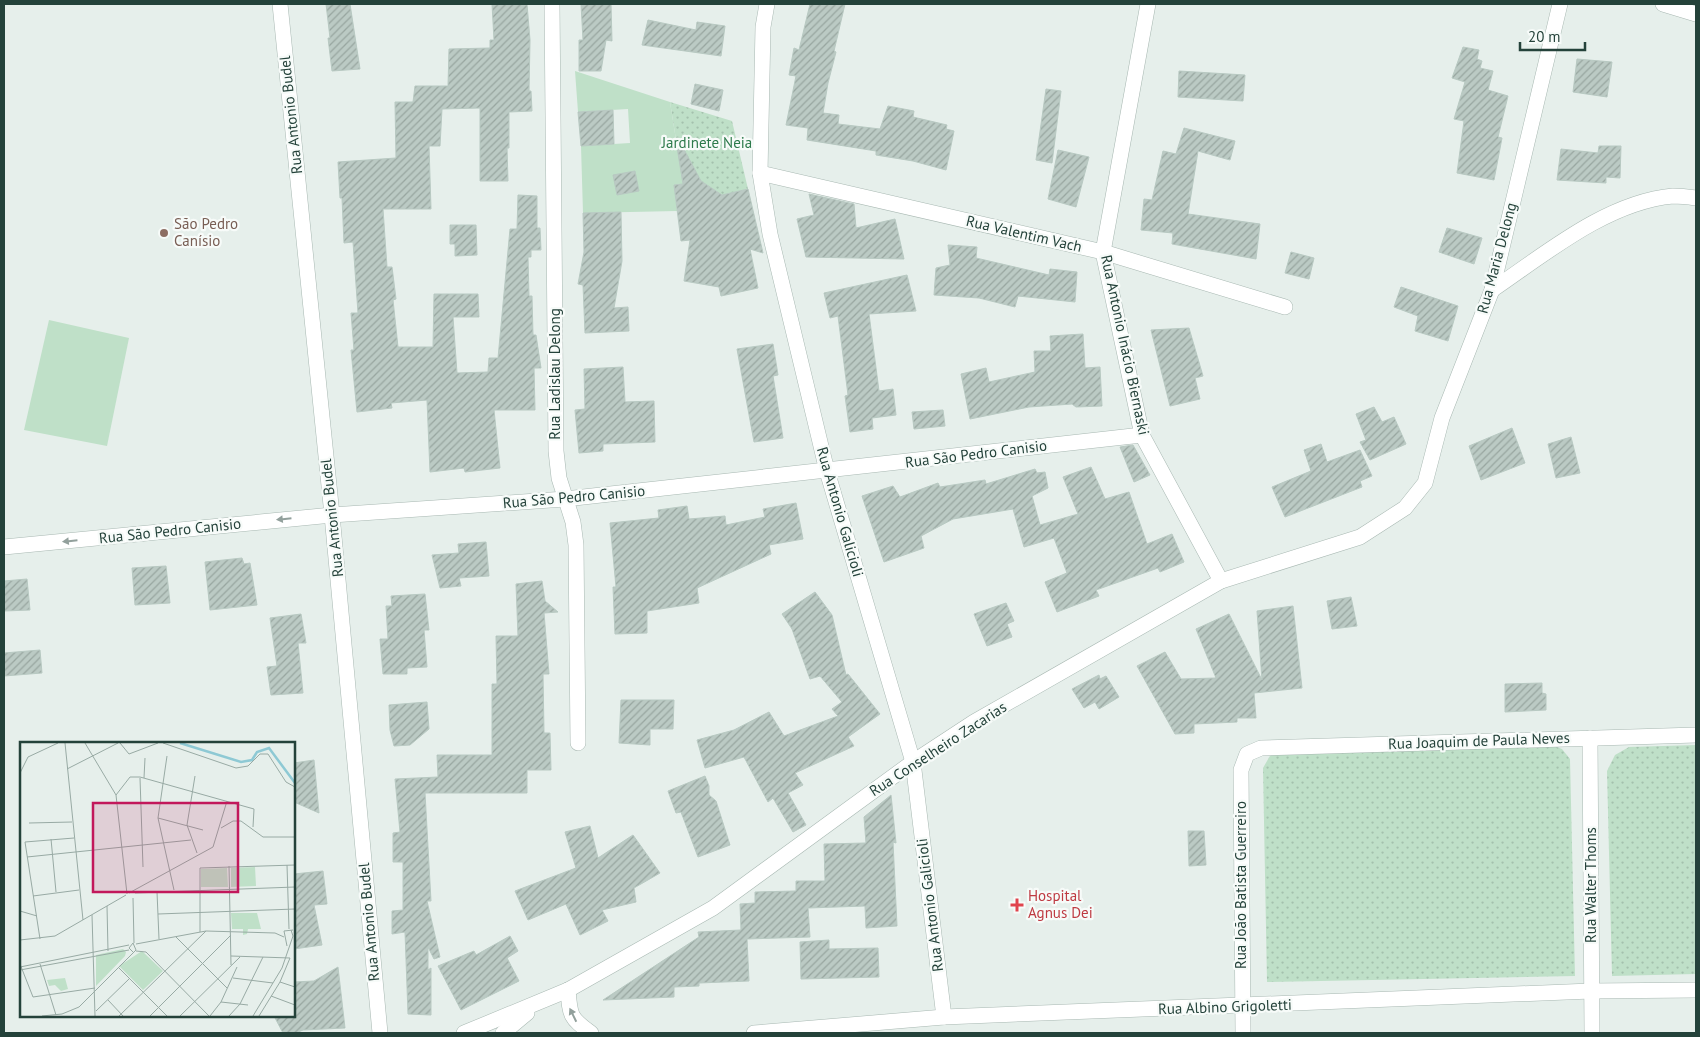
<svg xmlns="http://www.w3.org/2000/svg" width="1700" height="1037" viewBox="0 0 1700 1037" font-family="'PT Sans',sans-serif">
<defs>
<pattern id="park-dots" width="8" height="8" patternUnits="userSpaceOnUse" patternTransform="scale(1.25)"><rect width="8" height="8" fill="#bfe0c8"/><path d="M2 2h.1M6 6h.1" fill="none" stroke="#a4c1ad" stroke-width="1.8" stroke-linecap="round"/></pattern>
<pattern id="building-hatch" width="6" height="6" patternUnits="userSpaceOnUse" patternTransform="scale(1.25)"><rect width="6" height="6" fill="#bbcac4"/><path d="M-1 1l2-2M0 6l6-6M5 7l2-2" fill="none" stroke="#98a6a0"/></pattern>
</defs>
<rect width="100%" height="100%" fill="#e6efeb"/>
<g fill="#bfe0c8">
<polygon points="575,71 670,102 683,184 674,185 677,211 583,213 581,146 630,143 628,109 578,112"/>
<polygon points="49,320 129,338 107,446 24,430"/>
</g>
<g fill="url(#park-dots)">
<polygon points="670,102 732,121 748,189 722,195 701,181 681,171"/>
<polygon points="1547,743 1562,749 1570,759 1575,976 1267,982 1263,768 1271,754"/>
<polygon points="1696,745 1696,974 1612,976 1607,771 1615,755 1629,747"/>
</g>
<g fill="url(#building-hatch)" stroke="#b8c9c2">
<polygon points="326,4 350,4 360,69 332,71 328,38 330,38"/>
<polygon points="492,4 527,4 530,40 529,91 531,91 532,111 509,112 509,148 507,148 508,181 480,181 480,108 442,109 440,146 429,146 431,209 383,209 387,267 392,267 396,299 393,300 398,347 433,347 434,294 478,294 479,317 453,317 457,373 488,372 489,358 498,358 510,229 517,229 518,195 537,196 537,228 540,228 541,250 531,250 531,257 528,257 529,296 532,296 533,335 536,335 541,368 534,368 535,410 494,410 500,468 465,472 464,468 430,472 427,400 391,403 392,408 357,412 351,350 354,350 351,313 358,313 353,242 344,243 342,198 340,198 338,162 396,158 395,102 413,102 415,86 448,86 449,49 490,48 490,40 494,40"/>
<polygon points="581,4 611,4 612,41 606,40 601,71 579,71 579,40 583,40"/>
<polygon points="810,4 845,4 834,51 836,52 828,83 823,113 839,115 838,124 880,129 888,106 914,111 913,117 947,125 946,129 954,131 946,170 913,161 876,155 876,151 807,140 808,128 786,125 796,76 789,75 794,48 799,50"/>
<polygon points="648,20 696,30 697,22 725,26 721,56 642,45"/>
<polygon points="1463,47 1479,50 1477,59 1482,61 1480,68 1493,71 1488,90 1508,96 1498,137 1502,138 1494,180 1457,173 1464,121 1454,119 1465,82 1452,78"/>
<polygon points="1577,59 1612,62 1607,97 1573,92"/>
<polygon points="1179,71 1245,75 1243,101 1178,97"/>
<polygon points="695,84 723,90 719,111 691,104"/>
<polygon points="1046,89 1061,91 1052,163 1036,160"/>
<polygon points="613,110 614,144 581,146 578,112"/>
<polygon points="1184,128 1235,141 1230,160 1198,151 1188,214 1260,224 1256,259 1172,244 1173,233 1141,230 1144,199 1152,200 1163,151 1176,154"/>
<polygon points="679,140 701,181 722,195 748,189 763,253 750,249 758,288 721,296 719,287 684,281 690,240 681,241 674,185 683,184 676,141"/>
<polygon points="1599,146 1621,146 1620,178 1606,177 1606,183 1557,180 1561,149 1598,153"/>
<polygon points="1058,150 1089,157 1076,207 1048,199"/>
<polygon points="635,171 639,191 617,195 613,175"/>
<polygon points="809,194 854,204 856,228 895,219 904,259 806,257 797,219 814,215"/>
<polygon points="621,212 622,261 614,308 628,307 629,331 585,333 583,285 578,284 584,252 583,213"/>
<polygon points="450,225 476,225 477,255 455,256 455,244 450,244"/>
<polygon points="1447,228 1482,238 1474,264 1439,252"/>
<polygon points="948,245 977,247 976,258 1049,275 1050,269 1077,272 1075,302 1018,296 1015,307 979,298 934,295 936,268 950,265"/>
<polygon points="1291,252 1314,258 1309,279 1285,273"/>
<polygon points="907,275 916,311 869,314 879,391 893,389 896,415 872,418 873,429 850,432 845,396 848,395 838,316 830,318 824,293"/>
<polygon points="1401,287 1458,306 1448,341 1415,331 1418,316 1394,307"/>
<polygon points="1189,328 1203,376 1195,378 1200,399 1170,406 1151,330"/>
<polygon points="1083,334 1085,368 1100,367 1102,406 1076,407 1072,404 1029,407 970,419 961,374 986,368 989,382 1035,372 1034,351 1051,351 1050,336"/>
<polygon points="773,344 778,375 773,376 783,438 754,442 737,349"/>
<polygon points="623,367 625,402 654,401 655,442 603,444 603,451 579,453 575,410 585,409 584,369"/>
<polygon points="1374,407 1382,422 1394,417 1406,444 1370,460 1360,442 1366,440 1356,414"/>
<polygon points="943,410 945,426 914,429 912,412"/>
<polygon points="1512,428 1525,463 1481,480 1469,446"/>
<polygon points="1571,437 1580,473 1556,478 1548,444"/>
<polygon points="1321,444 1327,462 1360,450 1372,476 1360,481 1362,487 1285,517 1272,487 1311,471 1304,450"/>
<polygon points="1133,445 1150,475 1134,482 1120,447"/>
<polygon points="1091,467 1105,499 1129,492 1147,544 1172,534 1184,562 1160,572 1158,568 1096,590 1099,596 1057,612 1045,582 1067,573 1054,538 1024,547 1013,509 953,519 921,536 924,548 884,562 862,496 893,486 900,497 938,483 940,487 985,480 986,484 1035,469 1037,473 1045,472 1048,488 1032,496 1040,525 1078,514 1063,477"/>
<polygon points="796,503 803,539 769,545 771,554 697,588 699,603 647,611 647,633 615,634 613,587 616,587 610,523 659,518 658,510 687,506 689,519 725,516 726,525 765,517 763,509"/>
<polygon points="486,542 489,576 459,578 461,586 440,588 432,555 459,553 458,544"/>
<polygon points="242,558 244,564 250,563 257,605 210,610 205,562"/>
<polygon points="166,566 170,603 135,605 132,568"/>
<polygon points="27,579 30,610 4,611 4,581"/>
<polygon points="542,581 545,601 558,612 544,613 549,674 543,674 544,733 550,733 551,770 527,770 527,793 425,793 431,901 427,901 440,957 434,959 428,947 428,970 431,968 431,1015 408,1014 405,932 392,934 392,911 403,910 403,862 393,862 393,833 400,832 395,779 438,777 437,755 492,755 492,684 497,684 496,636 518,636 516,584"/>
<polygon points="815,592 832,615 846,675 848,674 880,714 848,737 854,746 795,773 803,785 788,793 806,825 793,832 773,798 768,802 744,757 705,768 697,740 734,730 769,712 784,736 838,716 832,709 842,702 820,676 810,679 792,629 782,614"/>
<polygon points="425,594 429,630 424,630 427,667 407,668 407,674 383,674 380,639 388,639 386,606 392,606 391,596"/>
<polygon points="1351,597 1357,626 1332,629 1327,601"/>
<polygon points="1006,603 1014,621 1007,624 1012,637 987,646 974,614"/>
<polygon points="1293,606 1302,688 1254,693 1256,718 1237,718 1237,722 1194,724 1194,733 1175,734 1137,666 1165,652 1181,679 1216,678 1196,629 1229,614 1262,680 1257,611"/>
<polygon points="301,614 306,643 298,643 303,693 271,695 267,667 277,666 270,618"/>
<polygon points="40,650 42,673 4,676 4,653"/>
<polygon points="1099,675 1100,679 1106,676 1119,697 1099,709 1095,702 1084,708 1072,689"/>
<polygon points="1542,683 1542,693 1546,694 1546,710 1505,712 1505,684"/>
<polygon points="621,700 674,700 673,729 650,729 650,745 619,743"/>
<polygon points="427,702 429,729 410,745 394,746 390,730 389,705"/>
<polygon points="314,760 319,813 294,802 294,763"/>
<polygon points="705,776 709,786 709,795 716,801 730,845 698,857 681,812 676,813 668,791"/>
<polygon points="891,795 896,843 893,842 897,926 866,928 865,906 808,908 810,937 747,939 749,981 699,983 699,986 674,987 674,997 603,1000 699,937 698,932 741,930 740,904 755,903 755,892 796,891 796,881 825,881 824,844 866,843 864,817"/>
<polygon points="590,826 598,858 633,835 660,873 634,888 636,902 602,910 608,921 580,935 566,904 528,920 515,891 576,868 565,832"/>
<polygon points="1188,831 1204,831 1206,865 1189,866"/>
<polygon points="323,871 327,904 314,905 322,945 294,949 294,874"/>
<polygon points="510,936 518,951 507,958 519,981 461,1010 438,966 474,951 476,955"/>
<polygon points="829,940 829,949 878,948 879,977 801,979 800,942"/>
<polygon points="338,967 345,1028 303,1030 296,1033 283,1033 274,1016 294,1016 294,982 314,981"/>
</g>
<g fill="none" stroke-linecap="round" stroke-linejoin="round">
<defs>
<g id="minor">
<polyline points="280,4 332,515 380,1033"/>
<polyline points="552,4 556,451 559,478 573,522 576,545 578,743"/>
<polyline points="767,4 763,27 760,173 770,234 827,471 913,762 944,1017"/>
<polyline points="1148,4 1103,252 1142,435 1221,581"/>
<polyline points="1663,4 1696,14"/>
<polyline points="760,173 1103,252 1285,307"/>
<path d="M1492,290C1545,254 1607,202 1673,196C1681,196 1689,197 1696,198"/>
<polyline points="4,547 332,515 565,499 1142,435"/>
<polyline points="1590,738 1592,1033"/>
<path d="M568,990C570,1016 570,1018 591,1033"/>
<polyline points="464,1033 568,990 713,908 913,762 974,722 1221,581 1360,537 1405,508 1425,483 1442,418 1492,290 1560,4"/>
<polyline points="503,1033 527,1013"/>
<polyline points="754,1033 944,1017 1591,991 1696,990"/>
<polyline points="1243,1033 1241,770 1247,754 1261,748 1696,735"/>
</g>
</defs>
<use href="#minor" stroke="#a8b8b2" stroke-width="16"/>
<use href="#minor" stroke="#fff" stroke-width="15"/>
</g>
<defs><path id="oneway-solid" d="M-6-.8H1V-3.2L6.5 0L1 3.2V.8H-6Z" transform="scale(1.25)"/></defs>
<g fill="#92a09c">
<use href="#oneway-solid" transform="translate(284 519) rotate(174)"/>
<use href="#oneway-solid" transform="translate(70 541) rotate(174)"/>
<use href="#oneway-solid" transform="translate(573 1015) rotate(-116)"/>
</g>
<circle fill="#8d6e63" stroke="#f7fbf9" stroke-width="2" cx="164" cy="233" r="5"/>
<path fill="#e0444e" stroke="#f7fbf9" stroke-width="2" d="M1014.5 897.5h5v5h5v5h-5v5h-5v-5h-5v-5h5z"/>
<g text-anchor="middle" stroke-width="4.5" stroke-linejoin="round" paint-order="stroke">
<g font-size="15" fill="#24423a" stroke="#f7fbf9">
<text transform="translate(291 115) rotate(-96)" y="5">Rua Antonio Budel</text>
<text transform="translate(1024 234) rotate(13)" y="5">Rua Valentim Vach</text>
<text transform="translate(1497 258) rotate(-75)" y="5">Rua Maria Delong</text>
<text transform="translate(1125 345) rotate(78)" y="5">Rua Antonio Inácio Biernaski</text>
<text transform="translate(555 374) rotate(-90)" y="5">Rua Ladislau Delong</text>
<text transform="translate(976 454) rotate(-7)" y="5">Rua São Pedro Canisio</text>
<text transform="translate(574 497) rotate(-5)" y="5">Rua São Pedro Canisio</text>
<text transform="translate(840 512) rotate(74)" y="5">Rua Antonio Galicioli</text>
<text transform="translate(332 518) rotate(-96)" y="5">Rua Antonio Budel</text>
<text transform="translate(170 531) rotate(-6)" y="5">Rua São Pedro Canisio</text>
<text transform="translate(1479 741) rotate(-2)" y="5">Rua Joaquim de Paula Neves</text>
<text transform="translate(938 749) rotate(-33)" y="5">Rua Conselheiro Zacarias</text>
<text transform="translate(1241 885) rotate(-90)" y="5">Rua João Batista Guerreiro</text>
<text transform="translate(1591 885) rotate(-90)" y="5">Rua Walter Thoms</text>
<text transform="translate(930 905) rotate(-97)" y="5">Rua Antonio Galicioli</text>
<text transform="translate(369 922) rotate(-95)" y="5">Rua Antonio Budel</text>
<text transform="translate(1225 1007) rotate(-2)" y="5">Rua Albino Grigoletti</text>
</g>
<g font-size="15" fill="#2d7a4b" stroke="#f7fbf9">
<text x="707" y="148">Jardinete Neia</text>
</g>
<g font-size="15" fill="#785e54" stroke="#f7fbf9" text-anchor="start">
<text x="174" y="229">São Pedro<tspan x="174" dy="17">Canísio</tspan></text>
</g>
<g font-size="15" fill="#be3a42" stroke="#f7fbf9" text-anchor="start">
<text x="1028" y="901">Hospital<tspan x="1028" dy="17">Agnus Dei</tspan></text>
</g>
</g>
<g transform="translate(20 742)">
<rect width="275" height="275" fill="#e6efeb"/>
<path d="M45,236L48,247L41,249L35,243L29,244L27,238Z" fill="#bfe0c8"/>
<path d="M235,125L236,144L211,145V126ZM207,126L208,145H181V127ZM211,171H237L241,187H228L227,192L223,193V187H212ZM103,207L106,210L105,214L76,244V213ZM122,209L143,229L123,248L99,224Z" fill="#bfe0c8"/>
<path fill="none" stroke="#8ec9d4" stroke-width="2.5" d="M160,1L221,20L232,18L237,10L249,6L275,41"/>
<path fill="none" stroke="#98aaa4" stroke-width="1" d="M45,1L63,178M65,1L96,53L107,152M100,1L109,12L138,1M143,1L216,26L228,24L240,12H248L266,40L275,45M147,14L138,76L154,148M8,15L38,1M47,27L98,1M0,31L8,15M175,34L167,83L177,111M120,36L123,125M124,36L125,16M96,53L110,35H120L234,67L233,85M138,76L183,88M9,81L52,80M201,86L213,79H221L243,95H275M31,97L36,150M7,115L171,98M267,123L269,187M209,124L211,223M137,150L139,197M109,151L193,105L207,59M115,151L275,145M13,154L59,148M113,156L114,201M87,164L88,209M0,169L17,174M138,172L275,167M72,173L75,274M180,190V126L275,123M156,195L207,246M20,197L5,100L54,96M0,198L35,194L106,153M116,202L186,189L255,191L264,195M267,204L264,189L273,188M116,209L126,210L189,274M211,214L270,216L260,240L239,274M0,222L13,255L75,246M20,222L36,273M0,225L109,203M98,225L147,274M0,228L109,208M213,236L253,241M260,240L275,245M251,254L275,263M88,258L103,274M201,260L228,263M76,269L109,237M22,274L42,272L59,265L116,208L113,201L109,206L113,210M99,274L186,189M130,274L211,193M160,274L220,215M190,274L201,260L217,225M209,274L220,262L243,215M233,274L262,226L273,194L271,188"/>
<path fill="#c2185b" fill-opacity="0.15" stroke="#c2185b" stroke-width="2.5" d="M73,61H218V150H73Z"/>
<rect width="275" height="275" fill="none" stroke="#24423a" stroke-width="2.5"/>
</g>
<rect width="1700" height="1037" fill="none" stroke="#24423a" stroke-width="10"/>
<path d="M1520 42v8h65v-8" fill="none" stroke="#24423a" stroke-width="2.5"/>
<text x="1528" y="42" font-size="15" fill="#24423a" stroke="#f7fbf9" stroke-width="4" paint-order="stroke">20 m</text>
</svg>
